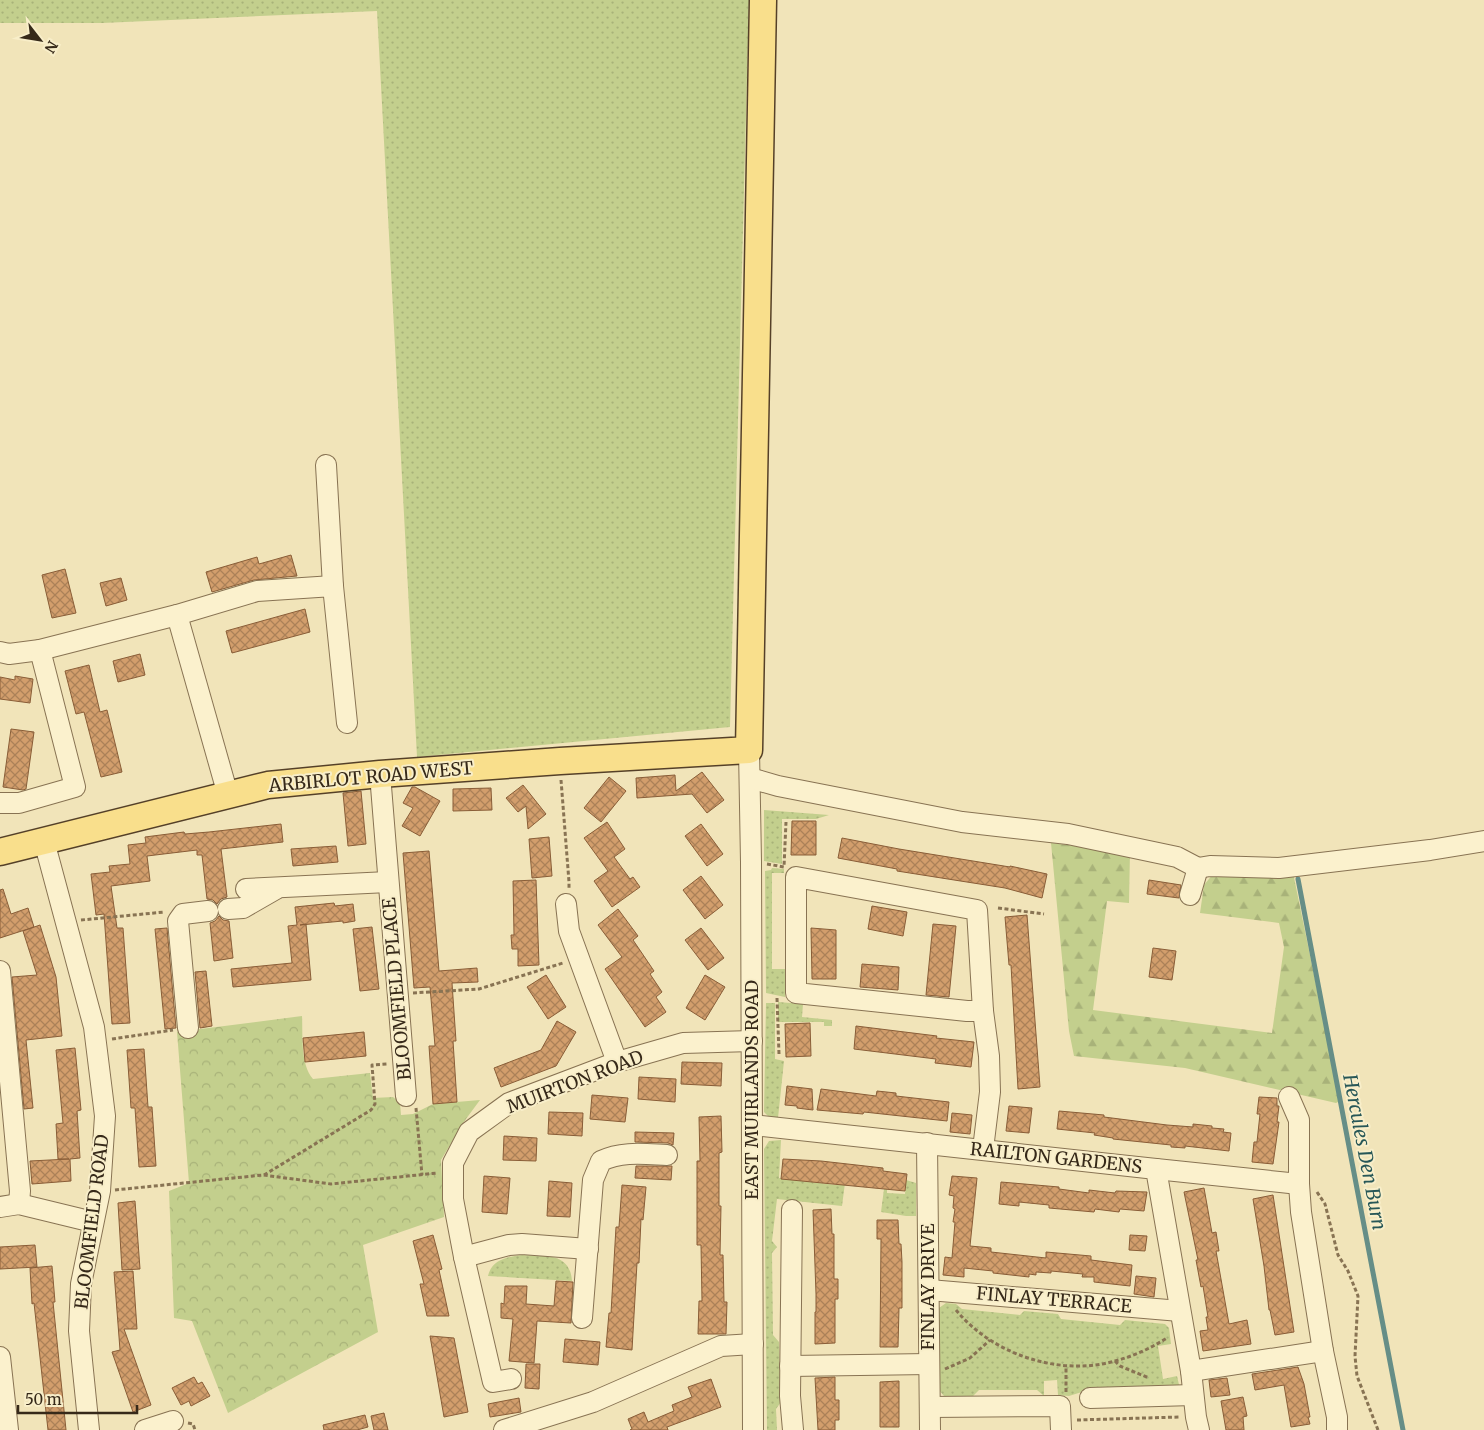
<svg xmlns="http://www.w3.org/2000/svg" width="1484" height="1430" viewBox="0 0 1484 1430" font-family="Merriweather,serif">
<defs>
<pattern id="grass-dots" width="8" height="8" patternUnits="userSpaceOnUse" patternTransform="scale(1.25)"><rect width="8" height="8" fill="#c3cf8d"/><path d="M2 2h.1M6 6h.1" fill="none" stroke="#a8b279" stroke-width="1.8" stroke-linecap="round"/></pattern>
<pattern id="forest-firs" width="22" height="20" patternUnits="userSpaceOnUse" patternTransform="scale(1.25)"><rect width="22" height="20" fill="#c3cf8d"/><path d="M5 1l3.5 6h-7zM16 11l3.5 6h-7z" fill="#a8b279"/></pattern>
<pattern id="park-crowns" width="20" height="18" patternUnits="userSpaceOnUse" patternTransform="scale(1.25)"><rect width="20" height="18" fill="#c3cf8d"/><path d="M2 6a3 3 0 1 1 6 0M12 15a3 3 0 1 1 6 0" fill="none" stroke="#a8b279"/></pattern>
<pattern id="building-cross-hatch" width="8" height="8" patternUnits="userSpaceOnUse" patternTransform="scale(1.25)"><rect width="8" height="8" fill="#d29e6c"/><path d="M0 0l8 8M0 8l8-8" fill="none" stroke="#ab8158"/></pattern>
</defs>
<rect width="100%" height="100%" fill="#f1e4b9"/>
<g fill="url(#grass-dots)">
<polygon points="0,0 749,0 730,727 417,757 377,11 102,23 0,23"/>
<polygon points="764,810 829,815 816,819 782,819 782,864 764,861"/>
<polygon points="772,868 784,869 784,873 772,873 772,969 785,969 785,997 766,993 765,871 771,870"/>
<polygon points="778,1002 803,1004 802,1017 832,1020 832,1026 824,1026 824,1022 778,1022"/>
<polygon points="766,1003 775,1003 775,1059 784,1061 778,1118 769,1117 764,1112"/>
<polygon points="781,1140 779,1178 836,1185 836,1182 845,1183 842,1206 777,1199 772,1241 777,1247 772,1253 773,1335 779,1342 781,1402 776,1409 777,1430 767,1430 764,1149 769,1141"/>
<polygon points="906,1180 916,1183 916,1216 906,1216 881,1212 884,1189 887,1189 887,1193 905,1194"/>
<path d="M522,1255C544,1256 570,1252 572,1281L488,1276C492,1259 507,1257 522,1255Z"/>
<polygon points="946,1303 956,1304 962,1309 1020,1315 1024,1311 1058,1314 1061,1319 1120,1325 1125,1320 1165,1324 1169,1328 1171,1344 1158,1346 1163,1379 1177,1376 1180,1389 1085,1391 1069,1396 1058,1395 1057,1380 1044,1381 1044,1396 1037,1390 979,1390 973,1396 944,1396 938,1389 939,1308"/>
</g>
<polygon fill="url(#forest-firs)" points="1051,843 1130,852 1129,903 1107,901 1093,1010 1272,1033 1284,947 1279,923 1200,913 1204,885 1227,857 1291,863 1340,1101 1336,1103 1185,1068 1074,1056 1069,1031"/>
<path fill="url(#park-crowns)" d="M302,1016C303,1035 300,1064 313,1079L370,1073L373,1098L393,1097L400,1103L401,1115L413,1114L433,1104L480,1100L463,1123L441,1160L444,1217L363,1245L378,1332L228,1413L192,1321L174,1318L169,1191L189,1183L177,1032Z"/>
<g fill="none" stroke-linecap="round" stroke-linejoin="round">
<polyline stroke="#668e87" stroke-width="5" points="1298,879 1403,1430"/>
</g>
<g fill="url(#building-cross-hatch)" stroke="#895d37">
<polygon points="291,555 297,576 254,580 212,592 206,572 257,557 259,564"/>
<polygon points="65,569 76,613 52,618 42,575"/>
<polygon points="121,578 127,600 106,606 100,583"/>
<polygon points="305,609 310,632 232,653 226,631"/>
<polygon points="140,654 145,675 118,682 113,661"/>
<polygon points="89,665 100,712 107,710 122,772 101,777 84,712 76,714 65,671"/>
<polygon points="15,676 33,679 30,703 0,699 0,677 15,680"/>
<polygon points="11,729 34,732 26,789 23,790 3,787"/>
<polygon points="702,772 724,800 707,813 692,794 637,798 636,778 675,775 676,791"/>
<polygon points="609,777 626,791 601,822 584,808"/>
<polygon points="523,785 546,814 528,829 526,806 518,812 506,798"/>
<polygon points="412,787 415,787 440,801 420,836 402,826 413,808 403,803"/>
<polygon points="491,788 492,810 453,811 453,789"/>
<polygon points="361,791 366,844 348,846 343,793"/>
<polygon points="792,821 816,821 816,855 791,855"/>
<polygon points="607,822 625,849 614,857 630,879 633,877 640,887 612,907 594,881 608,871 584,838"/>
<polygon points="281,824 283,842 221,849 227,897 221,899 217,904 213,900 207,899 202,855 197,855 197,850 147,856 150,881 111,886 117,928 123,928 130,1023 112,1024 104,914 96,915 91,874 110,872 109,866 130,864 128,845 146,843 145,837 184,832 185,834 209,832"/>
<polygon points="701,824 723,854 707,866 685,836"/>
<polygon points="549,837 552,876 532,878 529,839"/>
<polygon points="842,838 899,849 1010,867 1010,866 1047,874 1042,898 1005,888 897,871 897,869 838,858"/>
<polygon points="336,846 338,862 293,866 291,849"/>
<polygon points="429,851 439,971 477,968 478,982 452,983 456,1041 453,1041 457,1102 433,1104 429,1046 435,1046 430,987 414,988 403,853"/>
<polygon points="701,876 723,905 705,919 683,890"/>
<polygon points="536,880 539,965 518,966 518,949 512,949 511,935 514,935 513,881"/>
<polygon points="1149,880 1181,885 1179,898 1147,894"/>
<polygon points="3,889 11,914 28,908 34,927 0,938 0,890"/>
<polygon points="334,903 335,906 353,904 355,921 343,923 343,921 300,925 306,924 311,980 233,987 231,969 292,963 288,926 297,925 295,907"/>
<polygon points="872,906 907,912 903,936 868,929"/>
<polygon points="618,909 638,936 633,940 654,971 650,974 662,992 656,997 666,1012 645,1027 605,969 622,957 598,925"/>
<polygon points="1027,915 1040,1087 1018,1089 1011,965 1009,965 1005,917"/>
<polygon points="219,916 223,920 229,921 233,958 214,961 210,923 215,921"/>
<polygon points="933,924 956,926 949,997 926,995"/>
<polygon points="40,925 56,977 62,1036 26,1040 33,1108 24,1109 12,977 37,975 23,931"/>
<polygon points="372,927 379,989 360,991 353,929"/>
<polygon points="167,928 176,1028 165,1029 155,929"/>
<polygon points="701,928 724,958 708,970 685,940"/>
<polygon points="811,928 836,930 836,979 812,979"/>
<polygon points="1153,948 1176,951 1172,980 1149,977"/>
<polygon points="862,964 899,967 898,990 860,987"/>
<polygon points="206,971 212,1026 200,1028 195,972"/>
<polygon points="546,975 566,1007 548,1019 527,987"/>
<polygon points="705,975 725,987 705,1020 686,1008"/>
<polygon points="557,1021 576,1032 556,1066 501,1087 494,1068 541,1050"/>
<polygon points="810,1023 811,1056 786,1057 785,1024"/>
<polygon points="856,1026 937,1036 936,1038 974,1042 971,1067 935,1063 936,1059 854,1049"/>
<polygon points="364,1032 366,1056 305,1062 303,1038"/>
<polygon points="75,1048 81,1110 77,1111 80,1158 70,1159 71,1181 32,1184 30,1161 69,1159 58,1159 56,1124 63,1123 56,1050"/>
<polygon points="144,1049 148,1107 152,1107 156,1166 139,1167 135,1108 131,1108 127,1050"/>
<polygon points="682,1062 722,1063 721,1086 681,1084"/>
<polygon points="639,1077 676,1079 675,1102 638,1099"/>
<polygon points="787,1086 812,1089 813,1110 797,1108 797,1106 785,1105"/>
<polygon points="821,1089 876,1096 877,1091 896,1093 896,1096 949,1102 947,1121 864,1112 863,1114 817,1110"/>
<polygon points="592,1095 628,1098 625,1122 590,1119"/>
<polygon points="1259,1097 1277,1098 1277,1106 1279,1106 1277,1122 1279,1122 1273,1164 1252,1162 1254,1142 1257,1142 1260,1114 1257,1114"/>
<polygon points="1009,1106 1032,1108 1029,1133 1006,1131"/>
<polygon points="1059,1111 1104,1115 1104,1117 1167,1125 1193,1127 1193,1124 1212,1126 1212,1128 1224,1129 1223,1132 1231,1133 1229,1151 1185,1146 1185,1148 1171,1147 1171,1145 1113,1139 1113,1138 1094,1135 1095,1133 1057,1129"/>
<polygon points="549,1112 583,1113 582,1136 548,1134"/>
<polygon points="952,1113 972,1115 970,1134 950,1132"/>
<polygon points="721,1116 722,1152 719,1153 719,1206 721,1206 720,1255 723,1255 724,1302 727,1302 726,1334 698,1334 699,1301 702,1301 701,1245 697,1245 697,1161 700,1161 699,1117"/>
<polygon points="635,1132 674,1133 673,1145 668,1143 635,1142"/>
<polygon points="504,1136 537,1138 536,1161 503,1160"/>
<polygon points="783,1159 821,1161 883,1168 883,1171 907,1174 905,1191 781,1179"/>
<polygon points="636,1166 672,1166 671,1180 635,1178"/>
<polygon points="484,1176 510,1178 507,1214 482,1212"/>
<polygon points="952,1176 977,1178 970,1246 991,1248 991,1252 1046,1258 1046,1252 1091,1256 1091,1260 1132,1265 1130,1286 1094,1282 1094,1277 1082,1277 1083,1274 1051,1271 1051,1273 1036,1272 1036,1275 1029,1274 1029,1277 993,1273 993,1271 964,1268 964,1277 943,1275 945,1257 952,1258 955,1222 953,1222 955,1209 953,1208 954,1196 949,1195"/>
<polygon points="549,1181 572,1183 570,1217 547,1216"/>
<polygon points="1001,1182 1059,1187 1059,1189 1089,1193 1089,1190 1115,1193 1116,1191 1147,1192 1144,1211 1120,1209 1119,1212 1095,1209 1094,1212 1049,1208 1049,1205 1019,1202 1019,1206 999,1204"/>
<polygon points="622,1185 646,1187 643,1220 641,1219 639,1263 637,1263 632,1350 606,1347 609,1313 611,1313 616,1227 619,1227"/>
<polygon points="1204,1188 1212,1233 1216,1232 1219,1251 1216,1251 1229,1324 1247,1320 1251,1344 1203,1351 1200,1331 1208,1330 1206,1317 1208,1317 1203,1286 1201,1287 1196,1260 1198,1260 1184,1192"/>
<polygon points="1273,1195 1294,1332 1275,1335 1270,1310 1269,1310 1264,1266 1253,1199"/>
<polygon points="135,1201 140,1269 122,1270 118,1203"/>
<polygon points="831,1209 832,1234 834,1234 834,1279 838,1279 838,1299 835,1299 835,1343 815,1344 815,1312 816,1312 816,1294 813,1210"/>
<polygon points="877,1220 898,1220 899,1244 901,1244 902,1262 902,1308 899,1308 898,1347 880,1347 881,1239 877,1239"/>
<polygon points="433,1235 442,1269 439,1270 449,1316 427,1316 420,1284 424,1284 413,1241"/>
<polygon points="1130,1235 1147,1236 1145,1251 1129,1250"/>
<polygon points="35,1245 37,1267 0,1269 0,1247"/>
<polygon points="52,1266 55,1302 53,1302 66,1430 48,1430 34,1303 32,1304 30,1268"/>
<polygon points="133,1271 137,1329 124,1329 151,1405 133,1412 112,1352 120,1350 114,1272"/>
<polygon points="1136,1276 1156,1278 1154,1297 1134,1294"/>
<polygon points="556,1281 573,1282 571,1323 537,1321 534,1363 509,1361 513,1319 501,1318 501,1303 504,1304 505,1286 527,1286 526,1304 554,1306"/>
<polygon points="430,1336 454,1338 468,1412 444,1417"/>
<polygon points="565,1339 600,1342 598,1365 563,1362"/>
<polygon points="526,1364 540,1364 539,1389 525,1388"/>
<polygon points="1298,1367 1304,1384 1310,1417 1308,1417 1310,1424 1291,1427 1284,1385 1255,1390 1252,1374"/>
<polygon points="194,1377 198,1384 202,1382 210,1396 191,1406 189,1401 181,1405 172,1388"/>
<polygon points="835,1377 835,1400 839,1400 839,1420 835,1420 835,1430 818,1430 815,1378"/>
<polygon points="1227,1378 1230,1395 1211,1397 1209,1380"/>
<polygon points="711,1379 721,1407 667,1427 668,1430 630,1430 632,1429 628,1419 644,1412 648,1422 674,1411 672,1405 692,1397 688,1387"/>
<polygon points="899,1381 899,1427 880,1427 880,1382"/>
<polygon points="1243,1397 1247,1416 1243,1417 1244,1430 1226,1430 1221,1401"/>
<polygon points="519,1398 521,1412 490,1417 488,1404"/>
<polygon points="384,1413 388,1430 374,1430 371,1416"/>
<polygon points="365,1415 368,1427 357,1430 324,1430 323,1425"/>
</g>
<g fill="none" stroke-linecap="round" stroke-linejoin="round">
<defs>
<g id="minor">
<polyline points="326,465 333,586"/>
<polyline points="177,615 228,795"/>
<polyline points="0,652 9,654 40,650 177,615 257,591 333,586 347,723"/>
<polyline points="749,750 751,862 753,1430"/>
<polyline points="380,774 406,1096"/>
<polyline points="750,778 778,786 962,822 1068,834 1177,857 1198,868 1190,895"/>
<polyline points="0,803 19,803 75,787 40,650"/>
<polyline points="44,841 94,1027 105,1116 100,1191 81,1284 79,1331 89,1430"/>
<polyline points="1198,868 1210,866 1279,868 1430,850 1484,841"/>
<polygon points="796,877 977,910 983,1011 967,1011 796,993"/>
<polyline points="246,889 388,882"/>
<polyline points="566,904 569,931 617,1062"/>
<polyline points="228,909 243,908 276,889"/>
<polyline points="0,971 20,1191 19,1204"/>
<polyline points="188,1028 178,921 183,914 208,911"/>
<polyline points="1289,1097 1299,1120 1299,1184 1301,1212 1323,1351 1337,1417 1337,1430"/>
<polyline points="753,1125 1156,1169 1191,1371 1196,1417 1199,1430"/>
<polyline points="927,1143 930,1430"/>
<polyline points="983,1149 990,1092 989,1056 983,1011"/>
<polyline points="1156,1169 1299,1184"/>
<polyline points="0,1207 19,1204 93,1222"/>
<polyline points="792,1210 790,1396 793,1430"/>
<polyline points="464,1257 509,1245 522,1244 588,1249"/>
<polyline points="929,1290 1180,1311"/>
<path d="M582,1318L593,1180L601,1161C622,1151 644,1154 667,1155"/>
<polyline points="0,1357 8,1430"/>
<polyline points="790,1366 929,1364"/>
<polyline points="1191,1371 1323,1351"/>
<polyline points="511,1379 493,1382 464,1257 453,1199 453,1163 469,1132 509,1103 617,1062 683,1043 752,1041"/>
<polyline points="1090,1398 1193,1395"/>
<polyline points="930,1407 1060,1406 1061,1430"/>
<polyline points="145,1430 173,1421"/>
<polyline points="504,1430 593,1402 721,1346 753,1344"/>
</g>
<polyline id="major" points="0,852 268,785 380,774 560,761 749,750 763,0"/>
</defs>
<use href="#minor" stroke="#887353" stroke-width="22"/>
<use href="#major" stroke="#554028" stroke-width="29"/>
<g stroke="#887353" stroke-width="3" stroke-dasharray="4 2.5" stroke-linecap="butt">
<polyline points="561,780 569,882 569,889"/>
<polyline points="767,864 784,867 786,822"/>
<polyline points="998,908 1044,914"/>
<polyline points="81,920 165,912"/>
<polyline points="413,993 479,989 563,963"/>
<polyline points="777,998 779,1054"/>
<polyline points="112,1039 173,1030"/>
<polyline points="416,1108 422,1175"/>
<polyline points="264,1175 371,1110 375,1104 372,1065 387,1064"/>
<polyline points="115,1190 263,1175 331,1184 437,1173"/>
<polyline points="1317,1192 1325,1204 1338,1255 1348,1271 1358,1296 1355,1356 1357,1376 1378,1430"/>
<path d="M956,1310C992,1354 1059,1377 1115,1361C1134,1356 1151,1348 1167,1338"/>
<polyline points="1115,1361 1120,1366 1149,1378"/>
<polyline points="945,1369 970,1358 990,1340"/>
<polyline points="1066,1392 1066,1366"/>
<polyline points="1077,1420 1180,1417"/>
<polyline points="188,1423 193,1424 195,1430"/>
</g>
<use href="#minor" stroke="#fbf1cd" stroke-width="20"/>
<use href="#major" stroke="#f9df8c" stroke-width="26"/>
</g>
<g text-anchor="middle" stroke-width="4" stroke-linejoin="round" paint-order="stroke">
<g font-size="18" fill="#362919" stroke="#f8eec9">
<text transform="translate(371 777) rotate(-5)" y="6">ARBIRLOT ROAD WEST</text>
<text transform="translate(397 989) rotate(-95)" y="6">BLOOMFIELD PLACE</text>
<text transform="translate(575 1082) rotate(-21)" y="6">MUIRTON ROAD</text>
<text transform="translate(752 1090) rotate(-90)" y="6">EAST MUIRLANDS ROAD</text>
<text transform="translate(1056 1158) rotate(6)" y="6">RAILTON GARDENS</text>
<text transform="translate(92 1222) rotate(-83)" y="6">BLOOMFIELD ROAD</text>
<text transform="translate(928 1287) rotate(-90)" y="6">FINLAY DRIVE</text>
<text transform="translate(1054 1300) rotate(5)" y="6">FINLAY TERRACE</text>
</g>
<g font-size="19" font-style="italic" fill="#275757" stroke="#f8eec9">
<text transform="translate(1365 1152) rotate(79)" y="7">Hercules Den Burn</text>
</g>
</g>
<g transform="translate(40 40) rotate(121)" stroke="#f8eec9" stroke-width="4" paint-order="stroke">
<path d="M0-4L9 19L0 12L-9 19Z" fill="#362919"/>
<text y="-8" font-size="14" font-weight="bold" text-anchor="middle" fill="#362919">N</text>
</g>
<path d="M18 1405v8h119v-8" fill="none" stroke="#362919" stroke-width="2.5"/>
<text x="25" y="1405" font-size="15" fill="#362919" stroke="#f8eec9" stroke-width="4" paint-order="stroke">50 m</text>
</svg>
